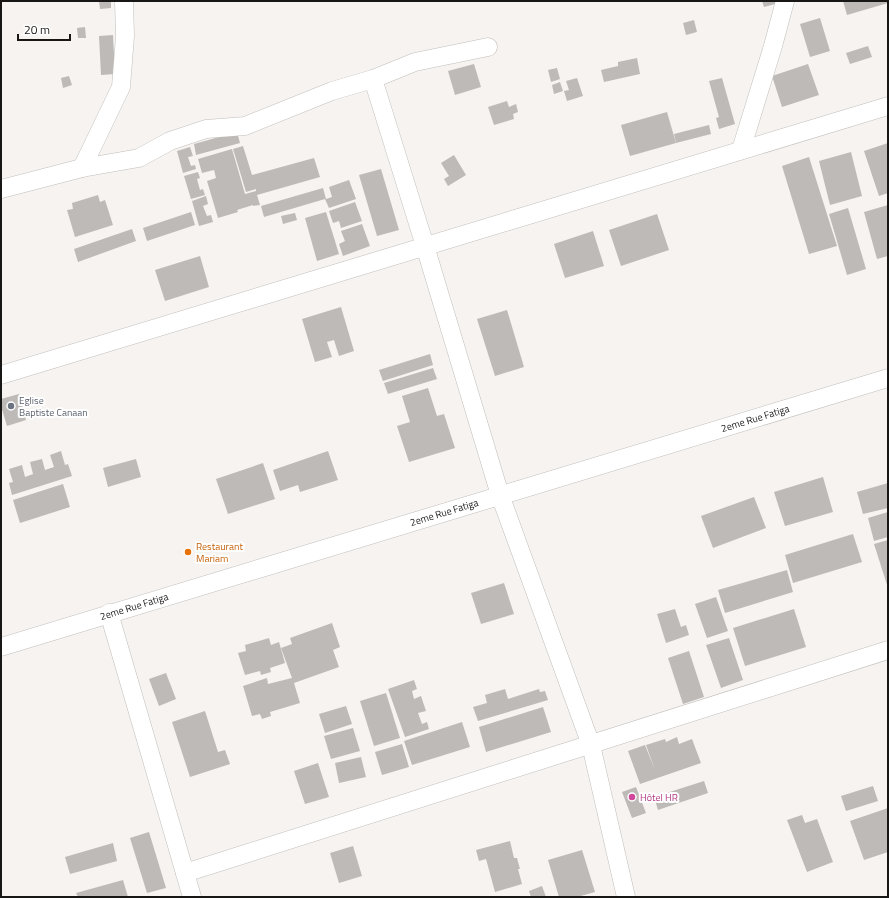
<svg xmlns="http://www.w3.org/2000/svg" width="889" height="898" viewBox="0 0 889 898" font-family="'Titillium Web',sans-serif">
<rect width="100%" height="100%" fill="#f7f3f0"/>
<g fill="#bebab7">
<polygon points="99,1 111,1 111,8 100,9"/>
<polygon points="762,1 778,1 779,3 764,7"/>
<polygon points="843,1 888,1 888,3 847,15"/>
<polygon points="820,18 830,51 810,57 800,24"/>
<polygon points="694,20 697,32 686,35 683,23"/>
<polygon points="85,27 86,38 78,38 77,28"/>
<polygon points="113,35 115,74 101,75 99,36"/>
<polygon points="868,46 872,57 850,64 846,53"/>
<polygon points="637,58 640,74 604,82 601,70 618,66 618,62"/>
<polygon points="474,64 481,87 455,95 448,71"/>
<polygon points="808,64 819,95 782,107 772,76"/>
<polygon points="557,68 560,79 551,82 548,70"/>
<polygon points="69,76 72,85 63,88 61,78"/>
<polygon points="577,78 583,96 567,101 564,91 569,90 566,81"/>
<polygon points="722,78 735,124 719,129 716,118 719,117 709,81"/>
<polygon points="560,82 563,91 554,94 552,85"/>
<polygon points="507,101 509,107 516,104 518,112 513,114 514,119 494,125 488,107"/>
<polygon points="667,112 676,143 630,156 621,125"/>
<polygon points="709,125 711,134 676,143 674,134"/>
<polygon points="237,132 240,143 196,155 194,144"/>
<polygon points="888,143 888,193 879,196 864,151"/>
<polygon points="243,146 252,175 314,158 320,177 257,195 260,205 253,206 253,205 237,210 238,212 218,218 207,181 216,178 214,170 202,173 198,159 232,149 245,194 256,191 256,189 246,192 240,172 233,149"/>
<polygon points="190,147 193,156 188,157 191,166 195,165 196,169 183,173 177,151"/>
<polygon points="851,152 862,196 830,205 819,161"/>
<polygon points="454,155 466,175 448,186 444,179 449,176 441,163"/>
<polygon points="809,157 837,246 809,254 782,166"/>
<polygon points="381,169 399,230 377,236 359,175"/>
<polygon points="198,172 200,178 197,179 200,190 203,189 205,195 191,199 184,176"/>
<polygon points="349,180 356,199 329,208 325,199 264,217 261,206 323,188 326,199 332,197 329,187"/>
<polygon points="98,195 100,202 105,200 113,225 75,237 67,210 73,209 72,203"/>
<polygon points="206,196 208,204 203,206 207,216 211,215 213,222 199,226 192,201"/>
<polygon points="355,202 362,221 341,228 339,221 333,223 329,211"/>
<polygon points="888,205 888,256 877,259 864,212"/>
<polygon points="848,208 866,269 847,275 829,214"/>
<polygon points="191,212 195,225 147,241 143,228"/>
<polygon points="326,212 339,254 317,261 305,218"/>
<polygon points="295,213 297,220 283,224 281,216"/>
<polygon points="657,214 669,250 621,266 609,230"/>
<polygon points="362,224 370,246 343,256 339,244 345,241 341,231"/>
<polygon points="132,229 136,241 78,262 74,249"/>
<polygon points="593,231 604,266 565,278 554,244"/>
<polygon points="200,256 209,287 165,301 155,270"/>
<polygon points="341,307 354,351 339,356 334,340 327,342 332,357 315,362 302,319"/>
<polygon points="507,310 524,367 495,376 477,319"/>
<polygon points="430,354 433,365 383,381 379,370"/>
<polygon points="433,368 437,379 388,394 384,383"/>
<polygon points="428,388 437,416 444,414 455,448 409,462 397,426 410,422 402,396"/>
<polygon points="19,394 26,420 7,426 1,406 1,399"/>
<polygon points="61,451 65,465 68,464 72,476 12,495 9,483 13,482 9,469 22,465 25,477 33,474 30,462 42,459 45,470 54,467 50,455"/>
<polygon points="328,451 338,480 300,492 298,485 280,491 273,470"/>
<polygon points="136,459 141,477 108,487 103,468"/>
<polygon points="263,463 275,499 228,514 216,479"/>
<polygon points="823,477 833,512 785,526 774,492"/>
<polygon points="888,483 888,508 863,514 857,492"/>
<polygon points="63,484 70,507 20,523 13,500"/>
<polygon points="754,497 766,528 713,548 701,516"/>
<polygon points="888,512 888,537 874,541 868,518"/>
<polygon points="853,534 862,562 793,583 785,555"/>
<polygon points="888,540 888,588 874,544"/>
<polygon points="787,570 793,592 725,613 718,590"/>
<polygon points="504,583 514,614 481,624 471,593"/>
<polygon points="716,597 728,631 707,638 695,604"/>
<polygon points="675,609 681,627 686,625 689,635 666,643 657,614"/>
<polygon points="794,609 806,647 745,666 733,628"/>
<polygon points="332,623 340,647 333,650 339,667 294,683 300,703 270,712 271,716 262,719 260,714 252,716 243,686 267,678 268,684 292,678 281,648 292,644 290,638"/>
<polygon points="269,638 271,645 279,642 285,663 270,668 271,672 261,675 260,671 245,675 238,653 246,651 245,645"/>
<polygon points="729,638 743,680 721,688 706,645"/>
<polygon points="689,651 704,697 683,704 668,658"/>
<polygon points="166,673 176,699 159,706 149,679"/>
<polygon points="414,680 417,689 412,691 414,699 421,696 426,711 418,713 422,724 427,722 429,729 405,737 388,689"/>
<polygon points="505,689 508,699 539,689 540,692 545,691 548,700 478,721 473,707 487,703 485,695"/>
<polygon points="386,693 400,738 374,746 360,701"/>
<polygon points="346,706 352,724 325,733 319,714"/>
<polygon points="543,707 551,732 486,752 479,727"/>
<polygon points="205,711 218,752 225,750 230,764 190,777 172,722"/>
<polygon points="462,722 470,747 412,765 404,741"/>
<polygon points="353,728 360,751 331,759 324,736"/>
<polygon points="677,737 679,744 692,739 701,763 640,784 628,751 645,745 655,770 646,745 665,739 666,742"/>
<polygon points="402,744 409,767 382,775 375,752"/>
<polygon points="361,757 366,777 339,783 335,763"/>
<polygon points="318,763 329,797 305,804 294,771"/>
<polygon points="704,781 708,793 658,810 654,797"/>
<polygon points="873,786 878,801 846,811 841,796"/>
<polygon points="636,787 646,813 632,818 622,792"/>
<polygon points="888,808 888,852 864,860 850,821"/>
<polygon points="802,815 805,823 817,819 833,862 807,872 787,820"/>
<polygon points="149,832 166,888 147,893 130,838"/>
<polygon points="510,841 514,858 517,858 520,869 518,869 522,884 495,892 486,859 479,861 476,850"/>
<polygon points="113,843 117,861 70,874 65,857"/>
<polygon points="353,846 362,876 339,883 330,853"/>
<polygon points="582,850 595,892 577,897 559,897 548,860"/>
<polygon points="123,880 128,897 78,897 76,893"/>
<polygon points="542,886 546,897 531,897 529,891"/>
</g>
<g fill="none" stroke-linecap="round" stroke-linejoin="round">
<defs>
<g id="street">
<polyline points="373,79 425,246 500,495 591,745 626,897"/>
<polyline points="741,150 773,46 785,1"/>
<polyline points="82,168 121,87 125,36 124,1"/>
<polyline points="1,189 82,168 139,158 170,141 206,129 245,126 332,91 373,79 415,62 488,47"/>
<polyline points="1,375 888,106"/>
<polyline points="109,613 192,897"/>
<polyline points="1,647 888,378"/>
<polyline points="185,873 888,650"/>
</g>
</defs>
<use href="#street" stroke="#c1bebb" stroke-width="19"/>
<use href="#street" stroke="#fff" stroke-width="18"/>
</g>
<circle fill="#6b7280" stroke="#fff" stroke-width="1.5" cx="11" cy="406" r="4"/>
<circle fill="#e8710a" stroke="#fff" stroke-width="1.5" cx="188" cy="552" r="4"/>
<circle fill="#d1479c" stroke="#fff" stroke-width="1.5" cx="632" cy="797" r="4"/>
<g text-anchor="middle" stroke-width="4" stroke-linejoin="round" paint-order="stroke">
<g font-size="10" fill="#5b616d" stroke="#fff" text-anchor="start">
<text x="19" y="404">Eglise<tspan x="19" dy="12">Baptiste Canaan</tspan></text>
</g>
<g font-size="10" fill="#191716" stroke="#fff">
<text transform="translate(755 418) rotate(-17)" y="4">2eme Rue Fatiga</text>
<text transform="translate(444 512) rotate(-17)" y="4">2eme Rue Fatiga</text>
<text transform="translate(134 606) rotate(-17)" y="4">2eme Rue Fatiga</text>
</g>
<g font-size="10" fill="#c56008" stroke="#fff" text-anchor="start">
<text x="196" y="550">Restaurant<tspan x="196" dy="12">Mariam</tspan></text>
</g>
<g font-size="10" fill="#b23c85" stroke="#fff" text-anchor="start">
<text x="640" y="801">Hôtel HR</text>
</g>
</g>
<rect width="889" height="898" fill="none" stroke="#191716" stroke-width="4"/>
<path d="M18 34v6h52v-6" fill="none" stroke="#191716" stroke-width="2"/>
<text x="24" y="34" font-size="12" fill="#191716" stroke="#ffffff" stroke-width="3" paint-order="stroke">20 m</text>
</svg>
